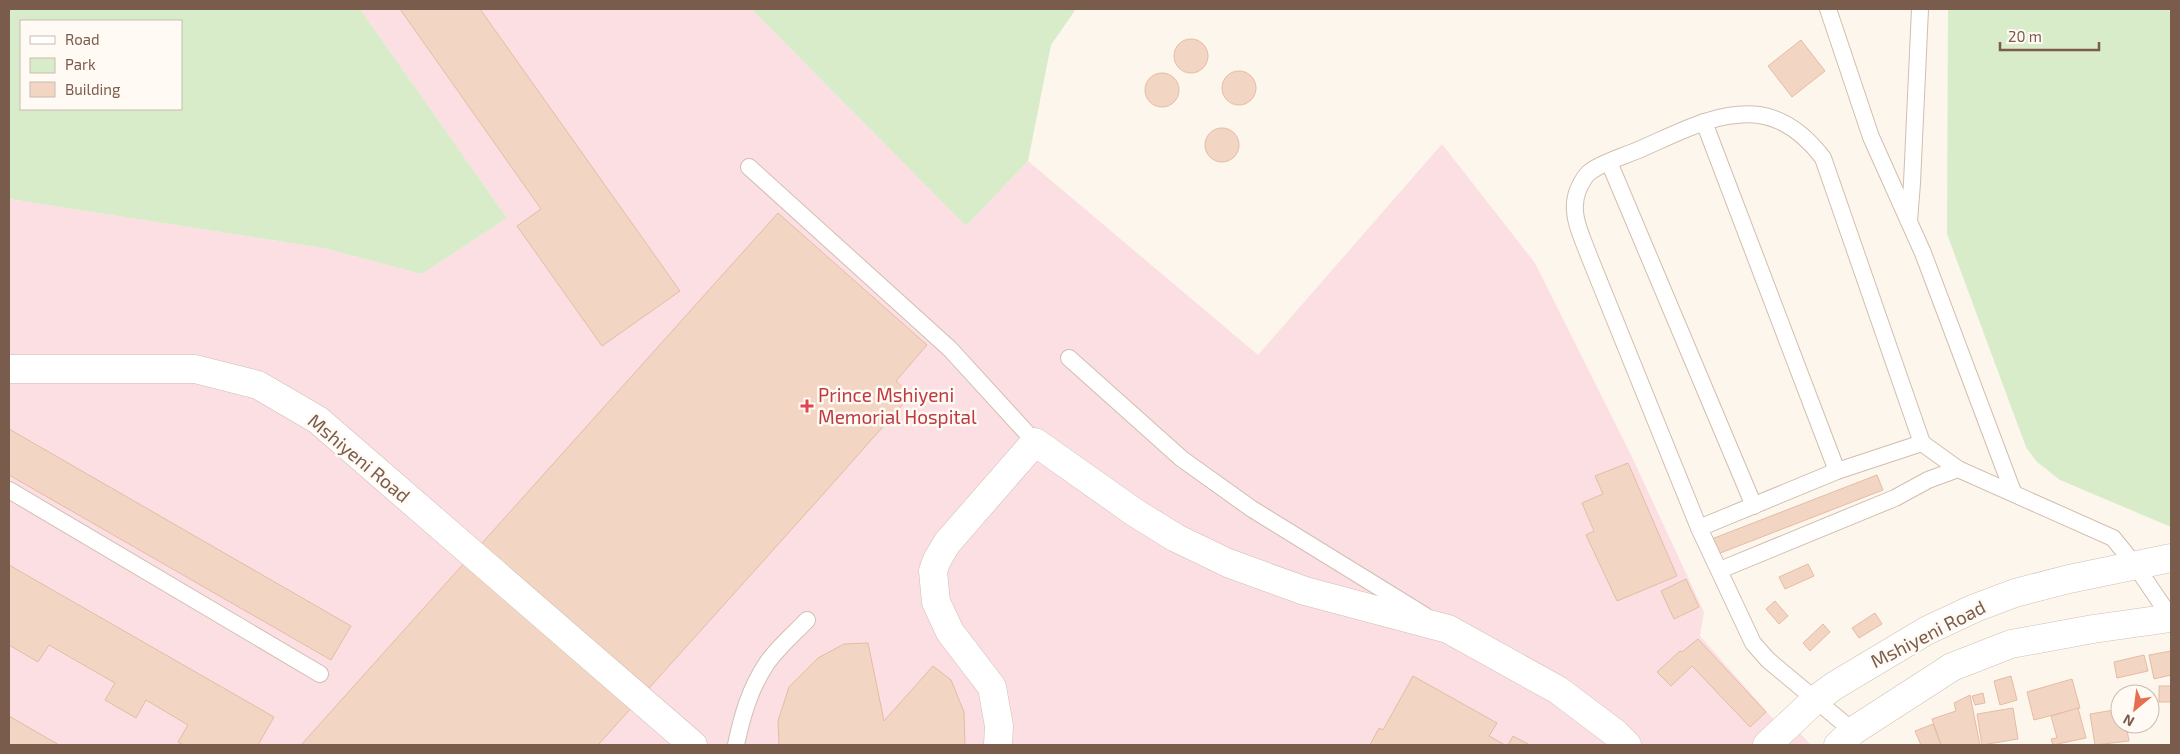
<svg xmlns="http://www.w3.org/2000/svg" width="2180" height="754" viewBox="0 0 2180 754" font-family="'Exo 2',sans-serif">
<rect width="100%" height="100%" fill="#fdf6ec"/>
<polygon fill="#fbdfe3" points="360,9 751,9 966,226 1028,161 1258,355 1442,144 1535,263 1632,457 1704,612 1700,636 1776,722 1784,716 1811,745 9,745 9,199 323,248 422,274 507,218"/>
<g fill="#d8ecc9" fill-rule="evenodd">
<path d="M9,9H360L507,218L422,274L323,248L9,199ZM21,21H181V109H21Z"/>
<polygon points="751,9 1076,9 1051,45 1028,161 966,226"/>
<polygon points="1948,9 2171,9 2171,527 2060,480 2037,462 2026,447 1947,234"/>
</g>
<g fill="#f3d5c3" stroke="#e6bba3">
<polygon points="400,9 480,9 680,291 602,346 517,226 541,209"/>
<circle cx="1191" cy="56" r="17"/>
<polygon points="1801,40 1825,71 1792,97 1768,66"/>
<circle cx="1239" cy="88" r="17"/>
<circle cx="1162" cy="90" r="17"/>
<circle cx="1222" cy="145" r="17"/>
<polygon points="778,213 927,345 896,381 911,395 826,491 598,745 301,745"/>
<polygon points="9,429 351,626 331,660 9,475"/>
<polygon points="1628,463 1677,576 1617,601 1586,535 1594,531 1582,503 1603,494 1595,476"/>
<polygon points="1877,475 1883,490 1710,557 1704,542"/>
<polygon points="1808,564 1814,576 1785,589 1779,577"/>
<polygon points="9,565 274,717 258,745 184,745 178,742 188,725 146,700 136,718 105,700 115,683 49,645 38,662 9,645"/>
<polygon points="1686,579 1699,607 1674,619 1661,591"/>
<polygon points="1775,601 1788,616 1779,624 1766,609"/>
<polygon points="1875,613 1882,624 1859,638 1852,628"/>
<polygon points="1823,624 1830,632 1810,651 1803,643"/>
<polygon points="1698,639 1766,712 1750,727 1692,666 1671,686 1657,672 1680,651 1682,652"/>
<polygon points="868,643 884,721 933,666 951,680 964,712 965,745 779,745 778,721 789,687 818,658 844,644"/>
<polygon points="2171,651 2171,675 2154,679 2149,655"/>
<polygon points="2144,655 2148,671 2117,678 2114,662"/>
<polygon points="1413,676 1497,723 1489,736 1505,745 1370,745 1379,728 1383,730"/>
<polygon points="2011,676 2017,700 2000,705 1994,681"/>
<polygon points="2072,679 2080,708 2034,720 2027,692"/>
<rect x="2159" y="686" width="12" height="16"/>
<polygon points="1983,693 1985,703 1975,705 1972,696"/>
<polygon points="1970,695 1980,745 1941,745 1932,719 1956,711 1954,703"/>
<polygon points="2013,708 2018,739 1982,745 1977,714"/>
<polygon points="2078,708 2086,738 2053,745 2051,739 2057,738 2051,716"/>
<polygon points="2120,709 2120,724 2126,724 2129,741 2095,745 2090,714"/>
<polygon points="9,716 59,745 9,745"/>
<polygon points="1933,724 1941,745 1921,745 1915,731"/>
<polygon points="1513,736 1530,745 1508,745"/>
</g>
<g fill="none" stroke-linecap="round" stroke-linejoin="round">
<defs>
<g id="service">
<polyline points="1828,9 1871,137 1923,253 2013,492"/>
<polyline points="1704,122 1837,471"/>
<polyline points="1609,162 1754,506"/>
<polyline points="749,167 950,349 1035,442"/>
<polyline points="1909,221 1912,183 1920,9"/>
<polyline points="1069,358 1182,459 1252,509 1424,615"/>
<polyline points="9,490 320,674"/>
<polyline points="1699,528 1837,471 1922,443"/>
<polyline points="1720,570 1895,498 1928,480 1958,469 2113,538 2135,565 2171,618"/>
<path d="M1853,731L1768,660L1753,643L1699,528L1589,256C1581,234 1569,213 1578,190C1581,183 1585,175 1591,171C1604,162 1621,157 1636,151C1674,135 1716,110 1759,115C1787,119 1807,137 1823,158L1922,443L1958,469"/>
<path d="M736,745C742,716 750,688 767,663C778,647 794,634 807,620"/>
</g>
<g id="minor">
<polyline points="9,369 195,369 258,385 318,420 693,745"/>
<polyline points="998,745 999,726 992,687 950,632 936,602 933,571 937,560 947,543 1035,442 1134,512 1176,538 1228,563 1305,591 1448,629 1558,690 1615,733 1627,745"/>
<polyline points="1767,745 1815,700 1834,686 1926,631 1975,608 2015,593 2069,579 2171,558"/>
<polyline points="1838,745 1853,731 1952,667 2011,644 2093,629 2171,618"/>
</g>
</defs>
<use href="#service" stroke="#d1beb0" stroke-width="18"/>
<use href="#minor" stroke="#d1beb0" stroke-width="29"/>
<use href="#service" stroke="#fff" stroke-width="16"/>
<use href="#minor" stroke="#fff" stroke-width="28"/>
</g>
<path fill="#e0444e" stroke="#fffaf3" stroke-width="2" d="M804.5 398.5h5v5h5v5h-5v5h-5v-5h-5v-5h5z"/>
<g text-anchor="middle" stroke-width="5" stroke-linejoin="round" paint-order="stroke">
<g font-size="19" fill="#be3a42" stroke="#fffaf3" text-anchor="start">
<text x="818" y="402">Prince Mshiyeni<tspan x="818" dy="22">Memorial Hospital</tspan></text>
</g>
<g font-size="19" fill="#7a5c4d" stroke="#fffaf3">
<text transform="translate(359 458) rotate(40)" y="7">Mshiyeni Road</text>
<text transform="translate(1928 634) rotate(-27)" y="7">Mshiyeni Road</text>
</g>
</g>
<rect width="2180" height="754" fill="none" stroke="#7a5c4d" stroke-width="20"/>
<rect x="20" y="20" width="162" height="90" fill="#fffaf3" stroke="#cabbb1"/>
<rect x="30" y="36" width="25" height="8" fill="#ffffff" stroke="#cabbb1"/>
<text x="65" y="45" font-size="15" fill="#7a5c4d">Road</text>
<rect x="30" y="58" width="25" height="15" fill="#d8ecc9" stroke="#cabbb1"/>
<text x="65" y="70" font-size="15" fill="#7a5c4d">Park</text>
<rect x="30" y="82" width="25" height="15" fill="#f3d5c3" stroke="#cabbb1"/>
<text x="65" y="95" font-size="15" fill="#7a5c4d">Building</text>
<g transform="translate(2135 709) rotate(209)"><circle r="24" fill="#fffaf3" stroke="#cabbb1"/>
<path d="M0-4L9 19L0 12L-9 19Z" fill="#e76f51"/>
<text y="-8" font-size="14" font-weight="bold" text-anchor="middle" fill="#7a5c4d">N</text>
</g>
<path d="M2000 42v8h99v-8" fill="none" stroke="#7a5c4d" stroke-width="2.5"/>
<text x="2008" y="42" font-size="15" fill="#7a5c4d" stroke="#fffaf3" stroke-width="4" paint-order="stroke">20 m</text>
</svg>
